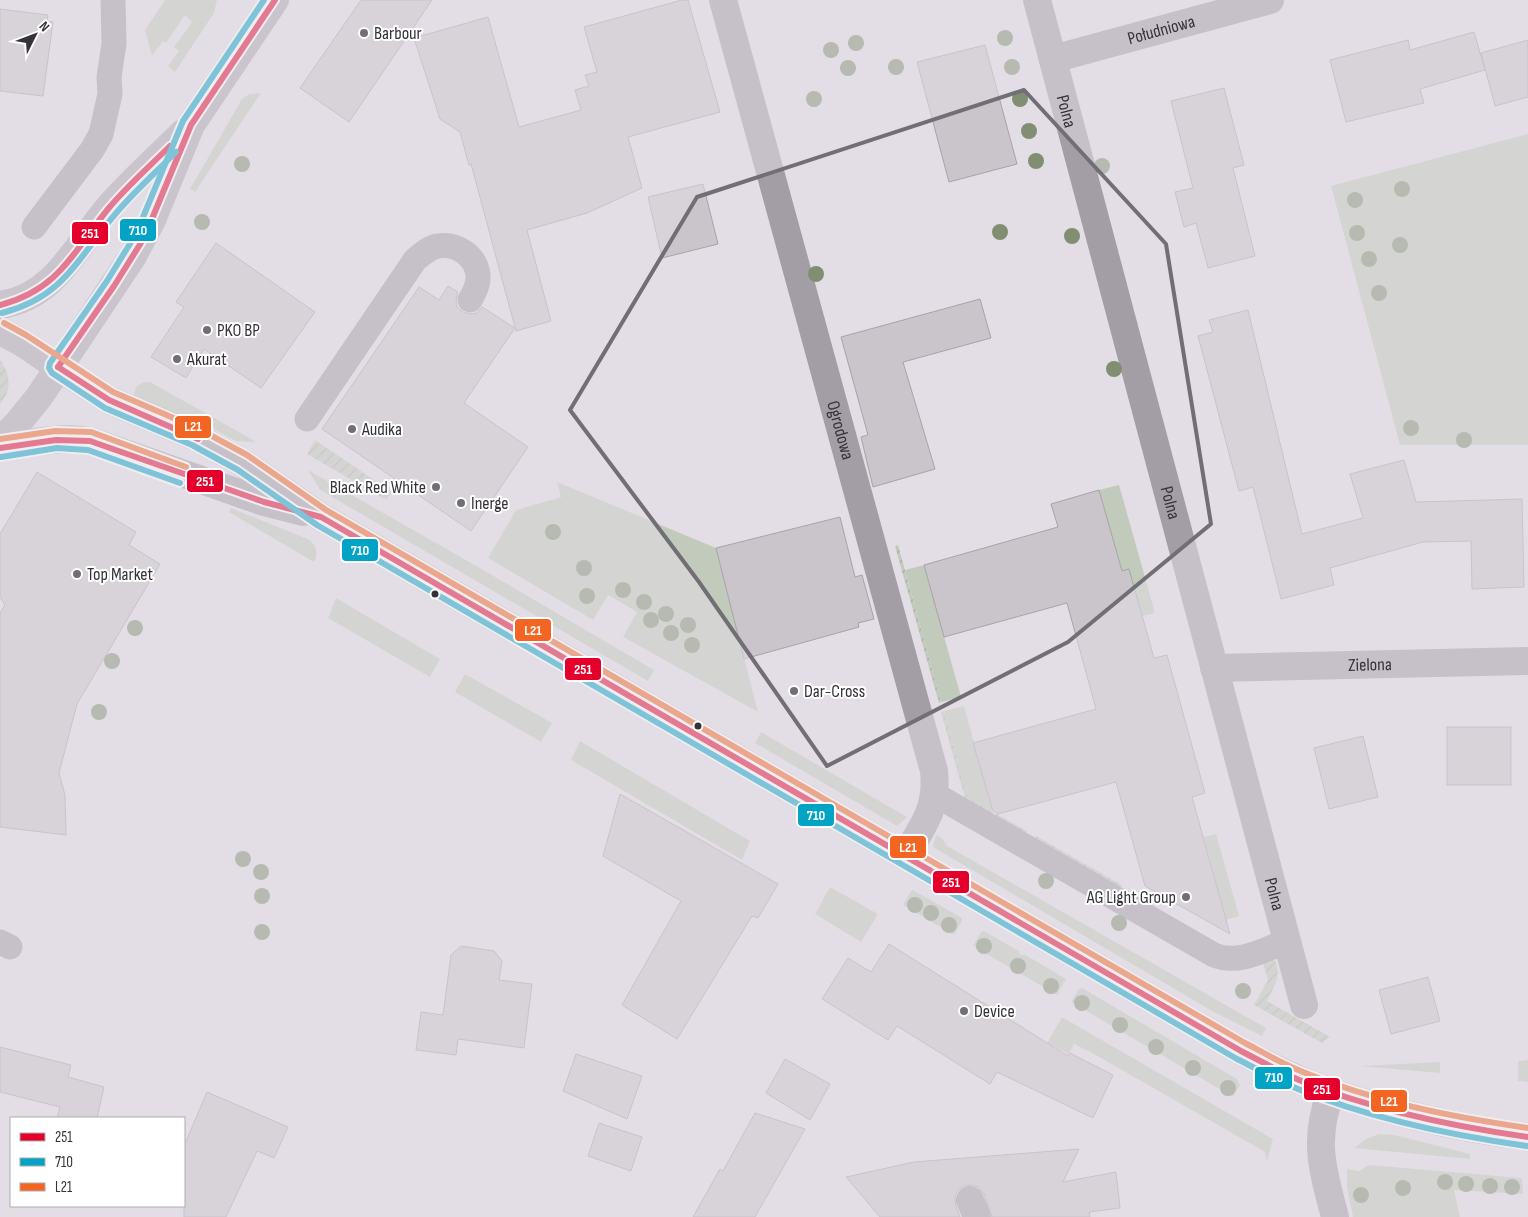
<svg xmlns="http://www.w3.org/2000/svg" width="1528" height="1217" viewBox="0 0 1528 1217" font-family="'Sofia Sans Condensed',sans-serif">
<defs>
<pattern id="garden-furrows" width="10" height="10" patternUnits="userSpaceOnUse" patternTransform="scale(1.25)"><rect width="10" height="10" fill="#c2cabb"/><path d="M-1 1l2-2M0 10L10 0M9 11l2-2" fill="none" stroke="#a7aea2"/></pattern>
</defs>
<rect width="100%" height="100%" fill="#e3dee6"/>
<g fill="#c2cabb">
<polygon points="165,0 217,0 214,13 175,72 168,66 179,51 174,47 192,22 185,15 166,43 163,41 152,56 145,30"/>
<polygon points="261,93 195,192 190,189 242,99 249,94"/>
<polygon points="1528,134 1528,445 1400,445 1331,186"/>
<polygon points="144,382 150,382 257,442 236,441 215,430 213,426 208,423 202,425 133,398 136,387"/>
<polygon points="308,470 480,568 654,670 648,681 320,490"/>
<polygon points="557,482 716,548 758,712 623,637 637,612 608,595 593,620 488,558 516,510 561,497"/>
<polygon points="1119,485 1155,613 1142,616 1129,569 1122,571 1099,490"/>
<path d="M231,508L310,540C317,547 318,554 314,562L229,512Z"/>
<polygon points="924,565 961,697 941,702 905,570"/>
<polygon points="336,598 440,659 430,677 328,618"/>
<polygon points="465,674 552,723 541,742 455,692"/>
<polygon points="964,706 993,812 968,797 944,711"/>
<polygon points="761,732 907,817 897,826 755,743"/>
<polygon points="580,741 750,841 742,860 571,760"/>
<polygon points="1216,834 1239,916 1226,920 1204,837"/>
<polygon points="936,835 942,838 947,846 1266,1028 1262,1036 1212,1011 933,847"/>
<polygon points="830,887 878,914 861,942 815,914"/>
<polygon points="913,890 962,918 962,921 954,935 903,905 911,891"/>
<polygon points="984,931 1019,951 1019,954 1022,955 1024,954 1066,979 1057,995 973,946 981,932"/>
<polygon points="1082,988 1237,1079 1240,1085 1233,1097 1071,1002 1079,989"/>
<polygon points="1062,1017 1273,1139 1267,1161 1265,1152 1094,1054 1074,1044 1069,1054 1047,1043"/>
<polygon points="1528,1060 1528,1082 1518,1081 1518,1061"/>
<polygon points="1440,1062 1440,1073 1360,1066"/>
<polygon points="1379,1134 1394,1135 1470,1154 1470,1159 1354,1148 1366,1139"/>
<polygon points="1369,1165 1522,1178 1523,1194 1454,1190 1460,1217 1353,1217 1347,1187 1347,1169 1359,1171"/>
</g>
<g fill="url(#garden-furrows)">
<path d="M0,360C10,373 13,390 0,404Z"/>
<polygon points="315,440 392,492 386,500 307,454"/>
<polygon points="898,545 941,702 939,703 895,546"/>
<polygon points="944,711 968,797 993,812 993,815 997,814 1027,831 1024,835 966,802 941,712"/>
<polygon points="1036,836 1122,885 1119,888 1034,840"/>
<path d="M1274,959C1283,974 1274,987 1267,1001L1330,1037L1322,1043L1254,1005L1268,980L1262,960Z"/>
</g>
<g fill="#c9c5cb" stroke="#a7a3aa">
<polygon points="361,0 432,0 349,122 300,88"/>
<polygon points="682,0 688,0 720,112 628,137 642,188 587,213 527,230 551,321 516,331 471,164 469,165 460,132 440,119 414,38 488,17 519,127 581,110 575,90 589,86 585,75 597,72 584,27"/>
<polygon points="0,9 48,15 47,21 53,22 43,96 0,91"/>
<polygon points="1474,32 1485,70 1420,89 1424,103 1346,122 1330,60 1408,40 1410,50"/>
<polygon points="1528,40 1528,97 1495,106 1481,53"/>
<polygon points="985,45 1017,164 949,182 917,62"/>
<polygon points="1224,88 1244,165 1233,168 1255,256 1208,268 1196,223 1184,227 1175,192 1193,188 1171,101"/>
<polygon points="703,184 718,244 662,258 648,197"/>
<polygon points="216,243 315,312 261,388 204,349 186,378 151,357 184,307 176,302"/>
<polygon points="448,286 458,292 456,301 457,307 463,312 471,314 477,313 482,307 515,328 464,403 528,447 471,531 322,429 419,287 439,300"/>
<polygon points="980,299 991,338 903,362 935,469 873,487 861,437 868,435 841,337"/>
<polygon points="1248,310 1302,534 1363,518 1350,474 1404,460 1416,502 1522,499 1524,587 1472,589 1471,541 1423,542 1330,568 1334,585 1281,599 1253,487 1239,491 1198,336 1213,332 1209,320"/>
<polygon points="37,472 136,532 129,545 160,564 77,704 59,773 65,795 66,835 0,827 0,613 5,605 0,597 0,534"/>
<polygon points="1099,490 1122,571 1129,569 1154,658 1167,655 1205,793 1192,797 1230,934 1145,886 1116,782 998,814 993,811 973,743 1096,709 1067,603 944,637 924,565 1058,527 1051,504"/>
<polygon points="840,517 855,577 862,575 874,619 858,623 859,627 744,659 716,548"/>
<rect x="1447" y="727" width="64" height="58"/>
<polygon points="1363,736 1378,797 1329,809 1314,748"/>
<polygon points="620,794 778,884 758,918 752,916 677,1039 622,1005 681,901 603,856"/>
<polygon points="889,944 1068,1056 1070,1053 1113,1075 1093,1118 997,1072 990,1084 897,1026 888,1040 822,999 848,958 871,972"/>
<polygon points="461,946 494,951 502,961 499,980 532,984 524,1048 458,1039 456,1055 416,1050 421,1012 443,1015 451,955"/>
<polygon points="1428,977 1440,1021 1391,1034 1379,990"/>
<polygon points="0,1047 71,1065 68,1077 104,1087 97,1118 57,1118 60,1107 0,1092"/>
<polygon points="576,1054 642,1076 627,1119 563,1091"/>
<polygon points="785,1059 830,1084 810,1120 766,1093"/>
<polygon points="207,1092 288,1127 274,1158 257,1151 226,1217 184,1217 184,1146"/>
<polygon points="755,1113 805,1129 755,1217 693,1217 720,1169 723,1171"/>
<polygon points="599,1123 642,1137 631,1171 588,1156"/>
<polygon points="1079,1149 1063,1182 1116,1172 1120,1208 1089,1212 1090,1217 992,1217 984,1194 979,1187 972,1185 964,1186 957,1191 955,1197 956,1206 960,1217 880,1217 846,1177 914,1162"/>
</g>
<g fill="none" stroke-linecap="round" stroke-linejoin="round">
<g stroke="#a39ea6" stroke-width="25">
<polyline points="34,227 92,150 101,134 110,94 109,77 114,44 113,0"/>
<path d="M307,419L415,260C422,254 430,247 438,246C457,243 476,256 478,275C479,284 474,293 470,300"/>
<path d="M934,794L1214,955C1238,965 1264,950 1287,941"/>
<polyline points="0,942 10,947"/>
</g>
<g stroke="#a39ea6" stroke-width="28">
<path id="s1" d="M723,0L934,771C938,808 923,826 905,856"/>
<path id="s2" d="M1037,0L1304,1005"/>
<path id="s3" d="M1053,59L1270,0"/>
<path id="s4" d="M1214,668L1528,661"/>
<path d="M1331,1091C1313,1141 1322,1167 1335,1217"/>
<polyline points="970,1200 977,1217"/>
</g>
<g stroke="#a39ea6" stroke-width="28">
<path d="M58,367L109,400L196,437L243,463L321,517L1241,1051C1264,1063 1286,1075 1310,1084C1377,1110 1457,1128 1528,1137"/>
<path d="M0,448C30,443 60,436 90,441L264,502L303,512"/>
</g>
<g stroke="#aca7b0" stroke-width="28">
<path d="M0,305C56,297 77,244 110,206C133,180 159,157 183,133"/>
<polyline points="0,331 21,342 58,367"/>
<polyline points="0,441 17,424 39,397 133,256 152,220 191,125 275,0"/>
</g>
<defs>
<g id="bus-1">
<path d="M0,305C59,290 73,252 108,209C127,186 149,167 170,146"/>
<polyline points="58,367 109,400 198,439"/>
<polyline points="58,367 114,286 144,238 191,125 275,0"/>
<path d="M0,448L56,440L90,441L264,502L321,517L1241,1051C1260,1061 1279,1071 1299,1080C1372,1110 1450,1126 1528,1137"/>
</g>
<g id="bus-2">
<path d="M264,0L183,121L136,234L107,281L50,363L49,368L52,373L105,408L192,445L238,470L317,525L1237,1059C1257,1069 1277,1080 1298,1089C1371,1119 1449,1135 1527,1146"/>
<path d="M2,313C65,297 78,257 117,212C135,191 156,172 176,152"/>
<polyline points="1,457 57,448 88,450 180,483"/>
</g>
<g id="bus-3">
<path d="M4,323L26,335L113,392L199,429L247,455L326,510L1245,1043C1264,1053 1283,1064 1303,1072C1375,1102 1452,1117 1528,1128"/>
<polyline points="0,439 55,431 91,432 186,467"/>
</g>
</defs>
<use href="#bus-1" stroke="#fff" stroke-width="10"/>
<use href="#bus-2" stroke="#fff" stroke-width="10"/>
<use href="#bus-3" stroke="#fff" stroke-width="10"/>
<use href="#bus-1" stroke="#e4002b" stroke-width="6"/>
<use href="#bus-2" stroke="#03a3c6" stroke-width="6"/>
<use href="#bus-3" stroke="#f26522" stroke-width="6"/>
</g>
<g fill="#818e71">
<circle cx="1005" cy="38" r="8"/>
<circle cx="856" cy="43" r="8"/>
<circle cx="831" cy="50" r="8"/>
<circle cx="896" cy="67" r="8"/>
<circle cx="1012" cy="67" r="8"/>
<circle cx="848" cy="68" r="8"/>
<circle cx="814" cy="99" r="8"/>
<circle cx="1020" cy="99" r="8"/>
<circle cx="1029" cy="131" r="8"/>
<circle cx="1036" cy="161" r="8"/>
<circle cx="242" cy="164" r="8"/>
<circle cx="1102" cy="166" r="8"/>
<circle cx="1402" cy="189" r="8"/>
<circle cx="1355" cy="200" r="8"/>
<circle cx="202" cy="222" r="8"/>
<circle cx="1000" cy="232" r="8"/>
<circle cx="1357" cy="233" r="8"/>
<circle cx="1072" cy="236" r="8"/>
<circle cx="1400" cy="245" r="8"/>
<circle cx="1369" cy="259" r="8"/>
<circle cx="816" cy="274" r="8"/>
<circle cx="1379" cy="293" r="8"/>
<circle cx="1114" cy="369" r="8"/>
<circle cx="1411" cy="428" r="8"/>
<circle cx="1464" cy="440" r="8"/>
<circle cx="553" cy="532" r="8"/>
<circle cx="584" cy="568" r="8"/>
<circle cx="623" cy="590" r="8"/>
<circle cx="587" cy="596" r="8"/>
<circle cx="644" cy="602" r="8"/>
<circle cx="666" cy="614" r="8"/>
<circle cx="651" cy="620" r="8"/>
<circle cx="688" cy="625" r="8"/>
<circle cx="135" cy="628" r="8"/>
<circle cx="671" cy="633" r="8"/>
<circle cx="692" cy="645" r="8"/>
<circle cx="112" cy="661" r="8"/>
<circle cx="99" cy="712" r="8"/>
<circle cx="243" cy="859" r="8"/>
<circle cx="261" cy="872" r="8"/>
<circle cx="1046" cy="881" r="8"/>
<circle cx="262" cy="896" r="8"/>
<circle cx="915" cy="905" r="8"/>
<circle cx="931" cy="913" r="8"/>
<circle cx="1119" cy="923" r="8"/>
<circle cx="949" cy="925" r="8"/>
<circle cx="262" cy="932" r="8"/>
<circle cx="984" cy="946" r="8"/>
<circle cx="1018" cy="966" r="8"/>
<circle cx="1051" cy="986" r="8"/>
<circle cx="1243" cy="991" r="8"/>
<circle cx="1082" cy="1003" r="8"/>
<circle cx="1120" cy="1025" r="8"/>
<circle cx="1156" cy="1047" r="8"/>
<circle cx="1193" cy="1068" r="8"/>
<circle cx="1228" cy="1088" r="8"/>
<circle cx="1445" cy="1182" r="8"/>
<circle cx="1466" cy="1184" r="8"/>
<circle cx="1490" cy="1186" r="8"/>
<circle cx="1512" cy="1187" r="8"/>
<circle cx="1403" cy="1188" r="8"/>
<circle cx="1361" cy="1195" r="8"/>
</g>
<path d="M0 0H1528V1217H0ZM1024,90L1166,244L1211,524L1068,642L827,766L699,582L570,410L697,197Z" fill="#e3dee6" fill-opacity=".55" fill-rule="evenodd"/>
<path fill="none" stroke="#726e75" stroke-width="4" stroke-linejoin="round" d="M1024,90L1166,244L1211,524L1068,642L827,766L699,582L570,410L697,197Z"/>
<g fill="#726e75" stroke="#fff" stroke-width="2">
<circle cx="364" cy="33" r="5"/>
<circle cx="207" cy="330" r="5"/>
<circle cx="177" cy="359" r="5"/>
<circle cx="352" cy="429" r="5"/>
<circle cx="436" cy="487" r="5"/>
<circle cx="461" cy="503" r="5"/>
<circle cx="77" cy="574" r="5"/>
<circle cx="794" cy="691" r="5"/>
<circle cx="1186" cy="897" r="5"/>
<circle cx="964" cy="1011" r="5"/>
</g>
<g fill="#353238" stroke="#fff" stroke-width="2">
<circle cx="435" cy="594" r="4.5"/>
<circle cx="698" cy="726" r="4.5"/>
</g>
<g text-anchor="middle" stroke-width="4" stroke-linejoin="round" paint-order="stroke">
<g font-size="18" fill="#353238" stroke="#fff">
<text dy="6" stroke="none"><textPath href="#s3" startOffset="112">Południowa</textPath></text>
<text dy="6" stroke="none"><textPath href="#s2" startOffset="115">Polna</textPath></text>
<text dy="6" stroke="none"><textPath href="#s1" startOffset="446">Ogrodowa</textPath></text>
<text dy="6" stroke="none"><textPath href="#s2" startOffset="520">Polna</textPath></text>
<text dy="6" stroke="none"><textPath href="#s4" startOffset="156">Zielona</textPath></text>
<text dy="6" stroke="none"><textPath href="#s2" startOffset="925">Polna</textPath></text>
</g>
<g font-size="18" fill="#353238" stroke="#fff" text-anchor="start">
<text x="374" y="39">Barbour</text>
<text x="217" y="336">PKO BP</text>
<text x="187" y="365">Akurat</text>
<text x="362" y="435">Audika</text>
<text x="426" y="493" text-anchor="end">Black Red White</text>
<text x="471" y="509">Inerge</text>
<text x="87" y="580">Top Market</text>
<text x="804" y="697">Dar-Cross</text>
<text x="1176" y="903" text-anchor="end">AG Light Group</text>
<text x="974" y="1017">Device</text>
</g>
</g>
<g stroke="#fff" stroke-width="2">
<rect x="119" y="218" width="38" height="24" rx="5" fill="#03a3c6"/>
<rect x="71" y="221" width="38" height="24" rx="5" fill="#e4002b"/>
<rect x="174" y="415" width="38" height="24" rx="5" fill="#f26522"/>
<rect x="186" y="469" width="38" height="24" rx="5" fill="#e4002b"/>
<rect x="341" y="538" width="38" height="24" rx="5" fill="#03a3c6"/>
<rect x="514" y="618" width="38" height="24" rx="5" fill="#f26522"/>
<rect x="564" y="657" width="38" height="24" rx="5" fill="#e4002b"/>
<rect x="797" y="803" width="38" height="24" rx="5" fill="#03a3c6"/>
<rect x="889" y="835" width="38" height="24" rx="5" fill="#f26522"/>
<rect x="932" y="870" width="38" height="24" rx="5" fill="#e4002b"/>
<rect x="1254" y="1066" width="39" height="24" rx="5" fill="#03a3c6"/>
<rect x="1303" y="1077" width="38" height="24" rx="5" fill="#e4002b"/>
<rect x="1370" y="1089" width="38" height="24" rx="5" fill="#f26522"/>
</g>
<g font-size="14" text-anchor="middle" font-weight="bold" fill="#fff">
<text x="138" y="235">710</text>
<text x="90" y="238">251</text>
<text x="193" y="431">L21</text>
<text x="205" y="486">251</text>
<text x="360" y="555">710</text>
<text x="533" y="635">L21</text>
<text x="583" y="674">251</text>
<text x="816" y="820">710</text>
<text x="908" y="852">L21</text>
<text x="951" y="887">251</text>
<text x="1274" y="1082">710</text>
<text x="1322" y="1094">251</text>
<text x="1389" y="1106">L21</text>
</g>
<rect x="10" y="1117" width="175" height="90" fill="#ffffff" stroke="#aeadaf"/>
<rect x="20" y="1133" width="25" height="8" fill="#e4002b" stroke="#aeadaf"/>
<text x="55" y="1142" font-size="15" fill="#353238">251</text>
<rect x="20" y="1158" width="25" height="8" fill="#03a3c6" stroke="#aeadaf"/>
<text x="55" y="1167" font-size="15" fill="#353238">710</text>
<rect x="20" y="1183" width="25" height="8" fill="#f26522" stroke="#aeadaf"/>
<text x="55" y="1192" font-size="15" fill="#353238">L21</text>
<g transform="translate(35 35) rotate(48)" stroke="#ffffff" stroke-width="4" paint-order="stroke">
<path d="M0-4L9 19L0 12L-9 19Z" fill="#353238"/>
<text y="-8" font-size="14" font-weight="bold" text-anchor="middle" fill="#353238">N</text>
</g>
</svg>
